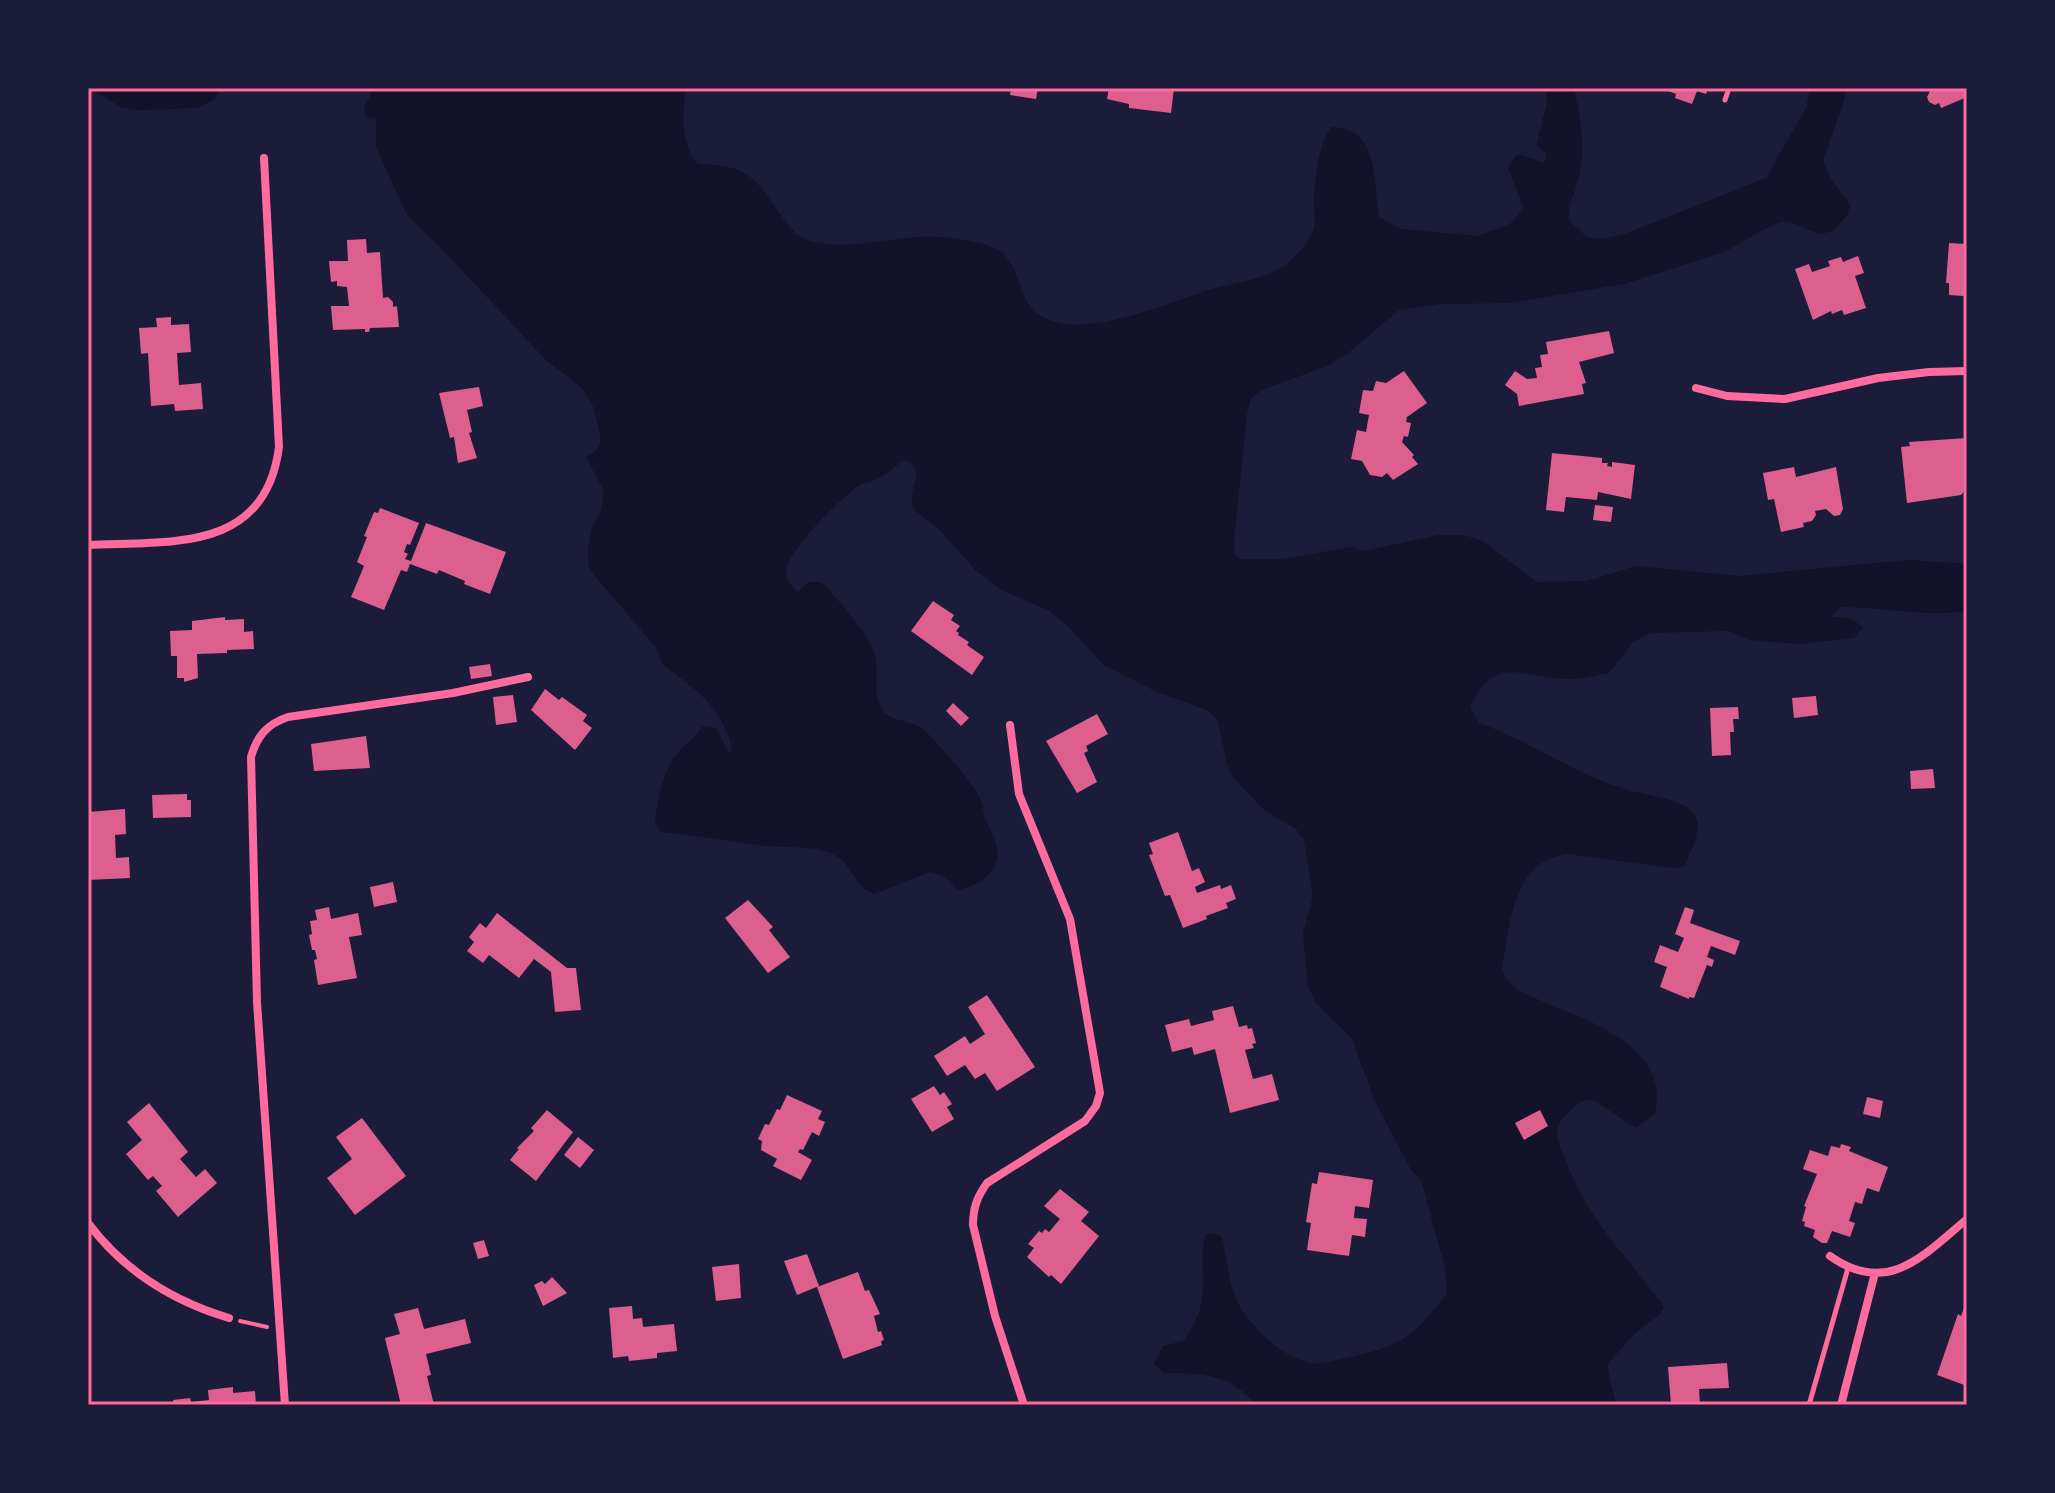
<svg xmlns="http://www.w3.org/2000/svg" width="2055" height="1493" viewBox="0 0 2055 1493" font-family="Jost,sans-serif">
<rect width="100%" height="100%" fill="#1b1b3a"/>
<g fill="#12122b">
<polygon points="90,88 221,88 214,100 197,108 139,110 121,107"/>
<path d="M371,88H686C682,111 680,146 698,164C752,166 753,177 783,218C789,226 796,235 805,239C838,252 884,239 919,237C938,236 961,239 979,243C1029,253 1009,298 1043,317C1085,341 1169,302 1212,289C1240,281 1268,280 1291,260C1300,252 1312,238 1314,226C1316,218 1314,210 1314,202C1315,183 1318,140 1332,127C1380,129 1373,180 1379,217L1401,229L1478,236L1510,224L1524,208L1508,169L1515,156L1522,155L1544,163L1547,154L1536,145L1547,103L1546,88H1574C1580,116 1585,143 1580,171C1578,189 1567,203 1569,221L1587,237L1601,239L1622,235L1766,178L1806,108L1810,88H1845V98L1823,161L1830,177L1850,205L1848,214L1833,231L1820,234L1788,221L1774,224L1724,252L1624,284L1508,303L1439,304L1399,310L1347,354L1327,366L1262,390L1251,398L1247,413L1234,539L1235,554L1239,559H1283L1351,547L1363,551L1439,535H1464L1483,541L1537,582L1587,581L1636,566L1739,576L1909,560L1967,564V611C1924,617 1883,607 1840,607L1832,617L1850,618L1863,627L1854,638L1800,644L1749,640L1728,631L1651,633L1633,642L1609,673C1597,675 1584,679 1572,679C1527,679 1494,652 1470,707L1479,723C1532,742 1577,776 1631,791C1649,796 1682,798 1694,814C1704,828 1690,851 1685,866L1673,868L1567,854C1512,861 1510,925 1502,970C1505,975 1508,982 1512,985C1523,995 1538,999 1551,1005C1598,1024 1670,1051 1655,1114L1636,1127C1621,1122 1601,1100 1588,1100C1580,1100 1573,1108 1568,1113C1562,1119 1556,1125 1557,1134C1557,1142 1562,1151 1565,1158C1584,1216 1629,1258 1664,1307L1660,1314L1632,1336L1607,1365L1616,1405H1257C1229,1374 1203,1373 1164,1373L1154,1364L1163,1346L1184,1341C1192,1327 1200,1315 1202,1299C1206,1278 1199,1255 1206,1234L1215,1233L1222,1237C1227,1261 1229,1293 1244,1313C1258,1333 1282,1355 1306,1362C1317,1366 1331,1361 1342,1359C1400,1346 1411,1341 1447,1293L1445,1267L1421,1180L1411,1170L1374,1099L1352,1039L1317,1004L1308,987L1303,933L1313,896L1304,840L1296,829L1264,810L1234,778L1227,765L1218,721L1209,711L1155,691L1104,665L1065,623L1049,611L1002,590L976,571L938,528L914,510C913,505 911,501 912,496C914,480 925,467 904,460C894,467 883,477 872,481C862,485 869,480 860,485C841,497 788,550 786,571C785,581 792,586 798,592L808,582H820L828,588C843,608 865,628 874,652C881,671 870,694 883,711C890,721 910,720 921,728C933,736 974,785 980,798C983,805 983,814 986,821C993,836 1003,851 994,867C987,880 972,886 959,891L944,876L930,872L874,894C849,883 855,863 830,853C810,845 788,848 767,846C732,842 697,835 661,832L655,822C658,798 663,768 681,749C691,739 694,739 703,726L716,728L729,753L732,752C726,709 694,688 662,664L658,650L589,569L588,547L592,527L601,510L604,491L586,457L597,450L601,440L594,408L583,389L546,360L440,247L407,215L376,147V118L366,117L364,105L370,98Z"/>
</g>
<g fill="#dd5f8e">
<polygon points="1011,88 1038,88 1036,99 1010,95"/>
<polygon points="1109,88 1174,88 1171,113 1129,108 1129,104 1107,99"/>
<polygon points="1660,88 1708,88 1706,94 1697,91 1692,104 1675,98 1676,94"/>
<polygon points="1936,88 1967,88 1967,97 1941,108 1939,103 1935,105 1929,102 1927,97 1930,91"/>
<polygon points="366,239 367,253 380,252 383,298 388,297 393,302 393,307 397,306 399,327 370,328 369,332 365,332 365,329 333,330 331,306 349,306 347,287 337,286 337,281 331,282 329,261 348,261 347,240"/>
<polygon points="1949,243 1967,244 1967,300 1964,300 1964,296 1949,295 1949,283 1946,283"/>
<polygon points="1858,256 1864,273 1855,276 1866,308 1844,315 1842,310 1832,314 1831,311 1813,320 1795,269 1809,264 1812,272 1830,266 1828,261 1841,257 1843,262"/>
<polygon points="171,317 171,325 189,324 191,352 177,353 179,385 201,383 203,409 175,411 174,404 151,406 148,353 141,354 139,328 157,327 156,318"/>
<polygon points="1609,331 1614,353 1579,362 1586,383 1582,384 1584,394 1519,406 1517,394 1505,385 1515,371 1527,379 1537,378 1535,368 1542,367 1540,355 1548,354 1546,342"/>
<polygon points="1404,371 1427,403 1407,417 1406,422 1411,423 1408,437 1404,436 1402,442 1414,455 1412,457 1418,464 1393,480 1387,473 1382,477 1370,475 1362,461 1351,459 1357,430 1366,432 1369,415 1359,413 1363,390 1373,391 1376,381 1386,383"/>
<polygon points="479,387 483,406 467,410 472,432 469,433 477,458 458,463 454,437 450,438 439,393"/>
<polygon points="1966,438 1967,488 1961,495 1907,503 1901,447 1910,446 1909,442"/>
<polygon points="1552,453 1602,458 1602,463 1608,463 1607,466 1612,467 1612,462 1635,465 1631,499 1598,492 1597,500 1566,497 1564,512 1546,510"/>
<polygon points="1794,467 1796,477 1836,467 1843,509 1840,515 1834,516 1826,509 1815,511 1816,515 1812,521 1803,523 1804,527 1781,532 1774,499 1768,500 1763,473"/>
<polygon points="1595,505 1613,507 1611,522 1593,520"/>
<polygon points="380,508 419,523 410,545 407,544 404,552 408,554 405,559 411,561 426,523 506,552 490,594 464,584 465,581 439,570 437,574 410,564 407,572 401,570 384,610 351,597 364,566 357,562 367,537 364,536 374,512 378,513"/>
<polygon points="933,601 954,615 951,620 960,626 956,631 959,633 958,635 969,642 967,645 984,657 972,675 911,631"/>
<polygon points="225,617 225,620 244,619 244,632 253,631 254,649 227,650 227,653 197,654 198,678 184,682 184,678 177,678 177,656 171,656 170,631 192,630 192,621"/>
<polygon points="490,664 492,676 471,679 469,667"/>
<polygon points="545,689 559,700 562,697 587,715 583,721 592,728 575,750 531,710"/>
<polygon points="513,695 517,722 496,725 493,697"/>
<polygon points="1816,696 1818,715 1794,718 1792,698"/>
<polygon points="953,703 969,718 961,726 946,711"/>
<polygon points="1738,707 1739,719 1733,719 1734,732 1730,732 1731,755 1712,756 1710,708"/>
<polygon points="1097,714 1108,734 1086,746 1088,751 1084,753 1097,782 1077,793 1046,741"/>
<polygon points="366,736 370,768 314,771 311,744"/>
<polygon points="1933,769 1935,788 1911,789 1910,771"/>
<polygon points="187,794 187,800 191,800 191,817 153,818 152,795"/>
<polygon points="125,809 126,834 115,835 116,858 129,857 130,878 88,880 88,812"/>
<polygon points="1178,832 1192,871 1199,868 1205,882 1195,887 1197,893 1220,885 1221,889 1231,885 1236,899 1226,903 1228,908 1206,916 1207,919 1183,928 1170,895 1165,896 1149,855 1153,854 1149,843"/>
<polygon points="393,882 397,902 374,907 370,887"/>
<polygon points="748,900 773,927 769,930 790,957 768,973 725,918"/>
<polygon points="329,907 331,919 358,913 362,935 349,937 357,978 318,985 314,960 317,959 315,950 312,950 309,935 312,934 310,921 317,920 315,910"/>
<polygon points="1685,907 1694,910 1690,923 1740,941 1735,955 1711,946 1707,957 1714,960 1712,967 1707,965 1694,998 1689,997 1689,999 1660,987 1667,967 1654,962 1660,945 1678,952 1684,938 1675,934"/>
<polygon points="497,913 567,968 576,968 581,1010 555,1012 551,972 534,959 519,978 489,955 483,963 467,951 474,942 469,937 480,923 486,928"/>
<polygon points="987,995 1035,1067 997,1091 985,1073 975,1079 965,1065 947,1076 934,1056 965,1036 970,1044 985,1034 968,1007"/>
<polygon points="1233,1006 1239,1027 1247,1025 1248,1029 1252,1028 1256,1043 1252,1044 1254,1048 1245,1050 1253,1079 1272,1074 1279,1100 1230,1113 1215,1049 1194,1055 1192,1047 1172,1052 1165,1025 1189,1019 1191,1026 1214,1020 1212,1011"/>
<polygon points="934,1086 940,1095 944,1092 952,1104 947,1107 954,1119 932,1132 911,1099"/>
<polygon points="787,1095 822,1111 818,1119 825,1122 819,1136 812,1132 803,1150 800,1149 798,1152 812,1160 801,1180 773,1166 777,1159 761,1150 762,1141 758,1139 765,1124 769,1125 777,1109 780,1110"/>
<polygon points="1867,1097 1883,1101 1880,1118 1863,1114"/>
<polygon points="149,1103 188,1152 180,1159 196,1177 205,1169 217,1183 178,1217 156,1191 162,1186 153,1176 148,1180 126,1154 142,1140 127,1122"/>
<polygon points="547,1110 573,1132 536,1181 510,1160 519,1149 517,1148 534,1131 531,1128"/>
<polygon points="1540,1110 1548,1126 1524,1140 1515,1123"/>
<polygon points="362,1118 406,1176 355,1215 327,1178 352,1159 336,1137"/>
<polygon points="578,1137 594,1150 580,1168 564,1155"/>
<polygon points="1841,1144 1851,1147 1849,1151 1888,1167 1879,1192 1867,1188 1862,1204 1855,1202 1849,1221 1855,1223 1850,1237 1832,1231 1827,1243 1822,1243 1813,1237 1815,1230 1804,1226 1805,1222 1802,1221 1806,1207 1804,1206 1817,1174 1803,1169 1810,1150 1828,1156 1831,1146 1840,1148"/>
<polygon points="1319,1172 1373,1180 1369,1208 1355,1206 1354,1218 1367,1219 1365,1237 1352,1235 1349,1256 1307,1250 1311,1223 1306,1222 1312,1183 1317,1184"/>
<polygon points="1060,1189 1089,1212 1081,1221 1099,1236 1061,1284 1051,1275 1049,1277 1027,1257 1034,1248 1028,1244 1039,1231 1042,1233 1045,1229 1049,1232 1060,1219 1044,1206"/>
<polygon points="484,1240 489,1256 478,1259 473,1243"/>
<polygon points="807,1254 819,1286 797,1295 784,1261"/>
<polygon points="739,1264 741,1298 716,1301 712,1267"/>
<polygon points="858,1272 865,1291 869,1290 880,1314 874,1316 878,1332 881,1331 884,1340 881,1341 882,1345 843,1359 817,1287"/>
<polygon points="552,1277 567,1293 543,1306 534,1285 542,1281 545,1284"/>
<polygon points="1967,1300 1967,1386 1937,1375 1958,1314 1961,1316"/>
<polygon points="632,1306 633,1319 642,1318 643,1327 674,1324 677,1351 657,1353 657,1358 629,1361 628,1356 613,1358 609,1308"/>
<polygon points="418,1308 424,1329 465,1319 471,1343 426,1354 431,1375 427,1376 434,1405 401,1405 385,1338 400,1334 394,1314"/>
<polygon points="1727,1363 1729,1388 1699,1389 1700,1405 1671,1405 1668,1367"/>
<polygon points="233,1387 233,1393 255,1391 256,1405 174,1405 173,1400 190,1398 191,1402 209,1400 208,1390"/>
</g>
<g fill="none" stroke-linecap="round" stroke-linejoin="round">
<polyline stroke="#ff6b9d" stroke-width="4" points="240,1321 267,1327"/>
<g stroke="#ff6b9d" stroke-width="5">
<polyline points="1725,100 1729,88"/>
<polyline points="1809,1405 1848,1268"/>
</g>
<g stroke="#ff6b9d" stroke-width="8">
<polyline points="1696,388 1727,396 1785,399 1878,378 1929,372 1967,371"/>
<path d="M88,545C169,541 265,554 279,447L264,158"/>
<path d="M1010,725L1019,794L1070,919L1100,1093L1096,1106L1085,1121L987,1183C977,1197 973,1208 973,1225L995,1316L1024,1405"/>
<path d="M88,1223C124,1271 172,1301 229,1318"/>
<path d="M1830,1256C1888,1297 1924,1255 1967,1219"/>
<path d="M285,1405L257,1002L251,757C257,736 267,724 288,717L453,693L528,677"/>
<polyline points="1841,1405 1875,1273"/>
</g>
</g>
<rect width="2055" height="1493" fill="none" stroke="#1b1b3a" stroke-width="180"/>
<rect x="90" y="90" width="1875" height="1313" fill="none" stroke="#ff6b9d" stroke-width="3"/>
</svg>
